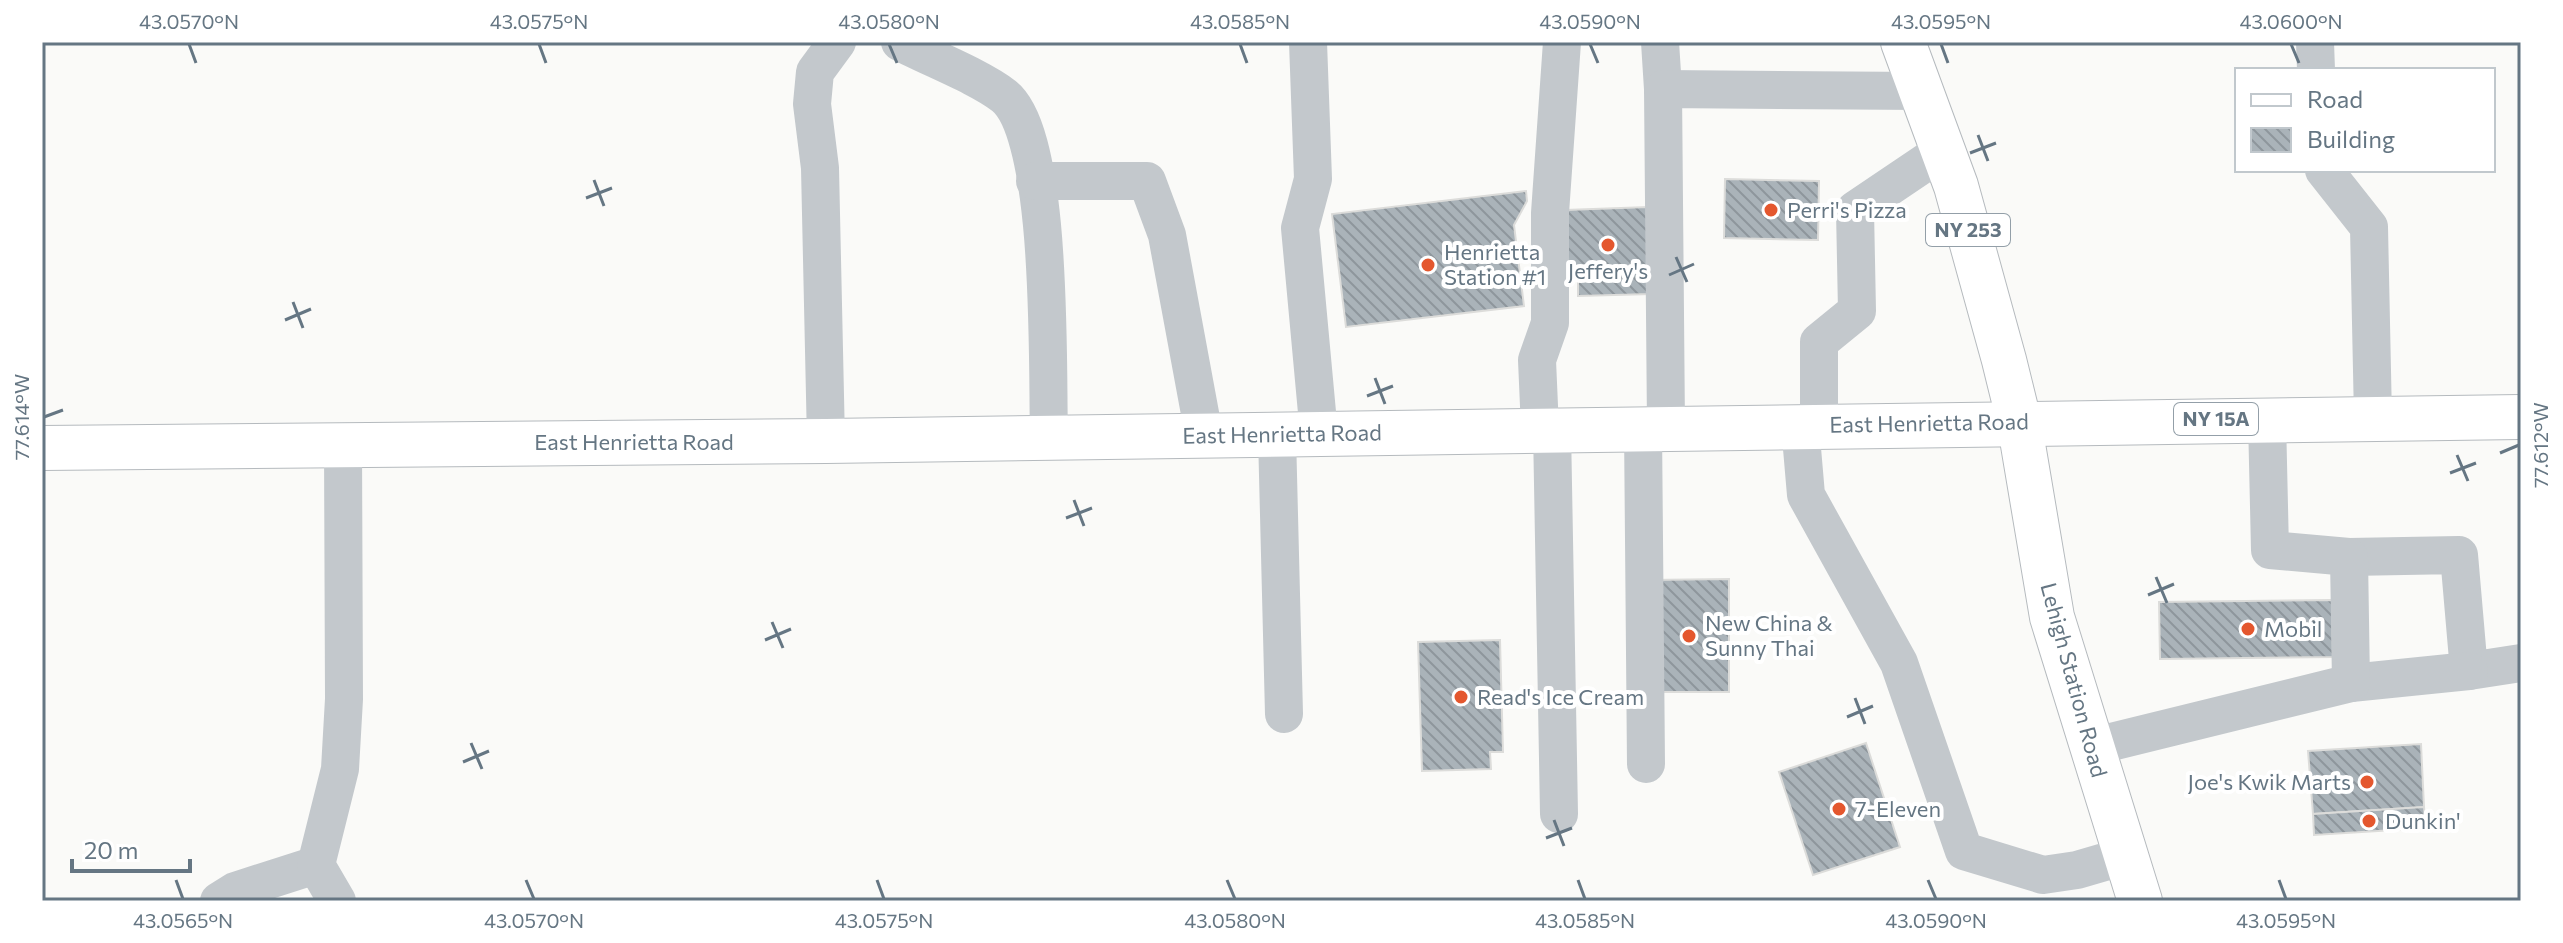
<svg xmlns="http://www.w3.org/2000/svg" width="2563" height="943" viewBox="0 0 2563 943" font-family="Commissioner,sans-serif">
<defs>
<pattern id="building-back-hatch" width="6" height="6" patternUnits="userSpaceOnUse" patternTransform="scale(2)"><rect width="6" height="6" fill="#aab3b9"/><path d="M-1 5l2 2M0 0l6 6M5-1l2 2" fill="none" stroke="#8e969c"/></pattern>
</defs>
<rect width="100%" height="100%" fill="#fafaf8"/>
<g fill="url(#building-back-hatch)" stroke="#dcdcda" stroke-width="2">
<polygon points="1725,179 1819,181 1818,240 1724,238"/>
<polygon points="1526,191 1527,201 1514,225 1524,306 1346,327 1332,214"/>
<polygon points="1648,207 1651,294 1578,296 1578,280 1569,280 1566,210"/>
<polygon points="1729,579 1729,692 1650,692 1649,580"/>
<polygon points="2332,600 2333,657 2160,659 2159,602"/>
<polygon points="1500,640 1503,752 1490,752 1491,769 1422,771 1418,642"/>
<polygon points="1866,743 1900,847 1813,875 1779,772"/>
<polygon points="2421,744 2424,807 2313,814 2308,751"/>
<polygon points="2424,807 2426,828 2314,835 2313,814"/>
</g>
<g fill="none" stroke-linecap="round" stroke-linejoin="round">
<defs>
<g id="major">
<polyline points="1903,42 1956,186 2004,360 2019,421 2052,617 2140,901"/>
<polyline points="42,448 826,441 2521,417"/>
</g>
</defs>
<use href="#major" stroke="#b5babe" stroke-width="46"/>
<g stroke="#c3c8cc" stroke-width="38">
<path d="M900,42C930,58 978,76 1004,96C1054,136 1047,370 1049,437"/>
<polyline points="1308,42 1313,179 1300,228 1319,434"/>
<polyline points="1660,42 1663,89"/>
<polyline points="2315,42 2316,70"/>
<polyline points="2324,170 2369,227 2373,418"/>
<polyline points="1035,181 1147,181 1167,235 1204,435"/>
<polyline points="1800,425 1806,495 1899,663 1964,851 2043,875 2077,870 2125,856"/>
<polyline points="1819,425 1819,342 1857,311 1855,210 1944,150"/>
<polyline points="1666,426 1663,89 1921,91"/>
<polyline points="1643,427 1646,764"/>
<polyline points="1540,429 1537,360 1550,323 1550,213 1562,42"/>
<polyline points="1552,429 1559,814"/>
<polyline points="1277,435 1284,714"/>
<polyline points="826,441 820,168 812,104 815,72 837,42"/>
<polyline points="2349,557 2459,555 2469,671 2521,663"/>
<polyline points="2351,683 2469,671"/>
<polyline points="2091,747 2351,683 2349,557 2270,550 2267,419"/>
<polyline points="219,901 235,891 316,865"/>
<polyline points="337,901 316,865 340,769 344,699 343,444"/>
</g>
<use href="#major" stroke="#fff" stroke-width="44"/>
</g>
<path fill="none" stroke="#657683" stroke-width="3" d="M189,44L196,63M539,44L546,63M889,44L897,63M1240,44L1247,63M1590,44L1598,63M1941,44L1948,63M2291,44L2299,63M1978,135L1988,161M1970,153L1996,143M594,180L604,206M586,198L612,188M1676,257L1687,282M1669,275L1694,264M293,302L303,328M285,320L311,309M1375,378L1385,404M1367,396L1393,386M44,417L63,410M2500,453L2519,445M2457,455L2468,481M2450,473L2476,463M1074,500L1084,526M1066,518L1092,508M2156,577L2167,603M2148,595L2174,584M772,622L783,648M765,640L791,629M1855,698L1865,724M1847,717L1873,706M471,743L482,769M463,762L489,751M1554,820L1564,846M1546,838L1572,828M176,880L183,899M526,880L534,899M877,880L884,899M1227,880L1235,899M1578,880L1585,899M1928,880L1936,899M2279,880L2286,899"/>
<g fill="#e4572e" stroke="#fff" stroke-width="3">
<circle cx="1771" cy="210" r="8"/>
<circle cx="1608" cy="245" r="8"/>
<circle cx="1428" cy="265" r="8"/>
<circle cx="2248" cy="629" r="8"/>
<circle cx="1689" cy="636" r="8"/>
<circle cx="1461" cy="697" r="8"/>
<circle cx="2367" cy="782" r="8"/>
<circle cx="1839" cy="809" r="8"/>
<circle cx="2369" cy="821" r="8"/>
</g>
<g text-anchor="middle" stroke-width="8" stroke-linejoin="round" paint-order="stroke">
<g fill="#fff" stroke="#939fa8" stroke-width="2">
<rect x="1926" y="214" width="84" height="32" rx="6"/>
<rect x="2174" y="403" width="84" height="32" rx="6"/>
</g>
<g font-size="20" font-weight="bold" fill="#657683">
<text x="1968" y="237">NY 253</text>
<text x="2216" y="426">NY 15A</text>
</g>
<g font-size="22" fill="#657683" stroke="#fff" text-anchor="start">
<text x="1787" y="218">Perri's Pizza</text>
<text x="1444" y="260">Henrietta<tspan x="1444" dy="25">Station #1</tspan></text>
<text x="1608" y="279" text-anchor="middle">Jeffery's</text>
<text x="1705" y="631">New China &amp;<tspan x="1705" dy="25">Sunny Thai</tspan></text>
<text x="2264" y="637">Mobil</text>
<text x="1477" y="705">Read's Ice Cream</text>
<text x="2351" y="790" text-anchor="end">Joe's Kwik Marts</text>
<text x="1855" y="817">7-Eleven</text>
<text x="2385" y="829">Dunkin'</text>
</g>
<g font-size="22" fill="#657683" stroke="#fff">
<text transform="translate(1929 423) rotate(-1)" y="8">East Henrietta Road</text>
<text transform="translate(1282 434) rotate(-1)" y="8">East Henrietta Road</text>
<text x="634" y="450">East Henrietta Road</text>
<text transform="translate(2074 680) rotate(75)" y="8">Lehigh Station Road</text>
</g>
</g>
<rect width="2563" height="943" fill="none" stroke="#ffffff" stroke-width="88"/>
<rect x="2235" y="68" width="260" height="104" fill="#ffffff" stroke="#c1c8cd" stroke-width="2"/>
<rect x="2251" y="94" width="40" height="12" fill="#ffffff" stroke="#c1c8cd" stroke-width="2"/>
<text x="2307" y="108" font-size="24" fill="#657683">Road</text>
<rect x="2251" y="128" width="40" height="24" fill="url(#building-back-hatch)" stroke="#c1c8cd" stroke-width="2"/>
<text x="2307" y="148" font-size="24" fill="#657683">Building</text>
<path d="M72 859v12h118v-12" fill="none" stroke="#657683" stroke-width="4"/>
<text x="84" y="859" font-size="24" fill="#657683" stroke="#ffffff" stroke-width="6" paint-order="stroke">20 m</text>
<rect x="44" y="44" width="2475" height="855" fill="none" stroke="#657683" stroke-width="3"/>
<g font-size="20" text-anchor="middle" fill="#657683">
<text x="189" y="29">43.0570°N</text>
<text x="539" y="29">43.0575°N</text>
<text x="889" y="29">43.0580°N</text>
<text x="1240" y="29">43.0585°N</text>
<text x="1590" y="29">43.0590°N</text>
<text x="1941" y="29">43.0595°N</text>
<text x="2291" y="29">43.0600°N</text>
<text transform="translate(22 417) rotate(-90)" y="7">77.614°W</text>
<text transform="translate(2541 445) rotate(-90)" y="7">77.612°W</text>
<text x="183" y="928">43.0565°N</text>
<text x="534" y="928">43.0570°N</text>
<text x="884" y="928">43.0575°N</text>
<text x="1235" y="928">43.0580°N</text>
<text x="1585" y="928">43.0585°N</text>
<text x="1936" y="928">43.0590°N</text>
<text x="2286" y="928">43.0595°N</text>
</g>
</svg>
